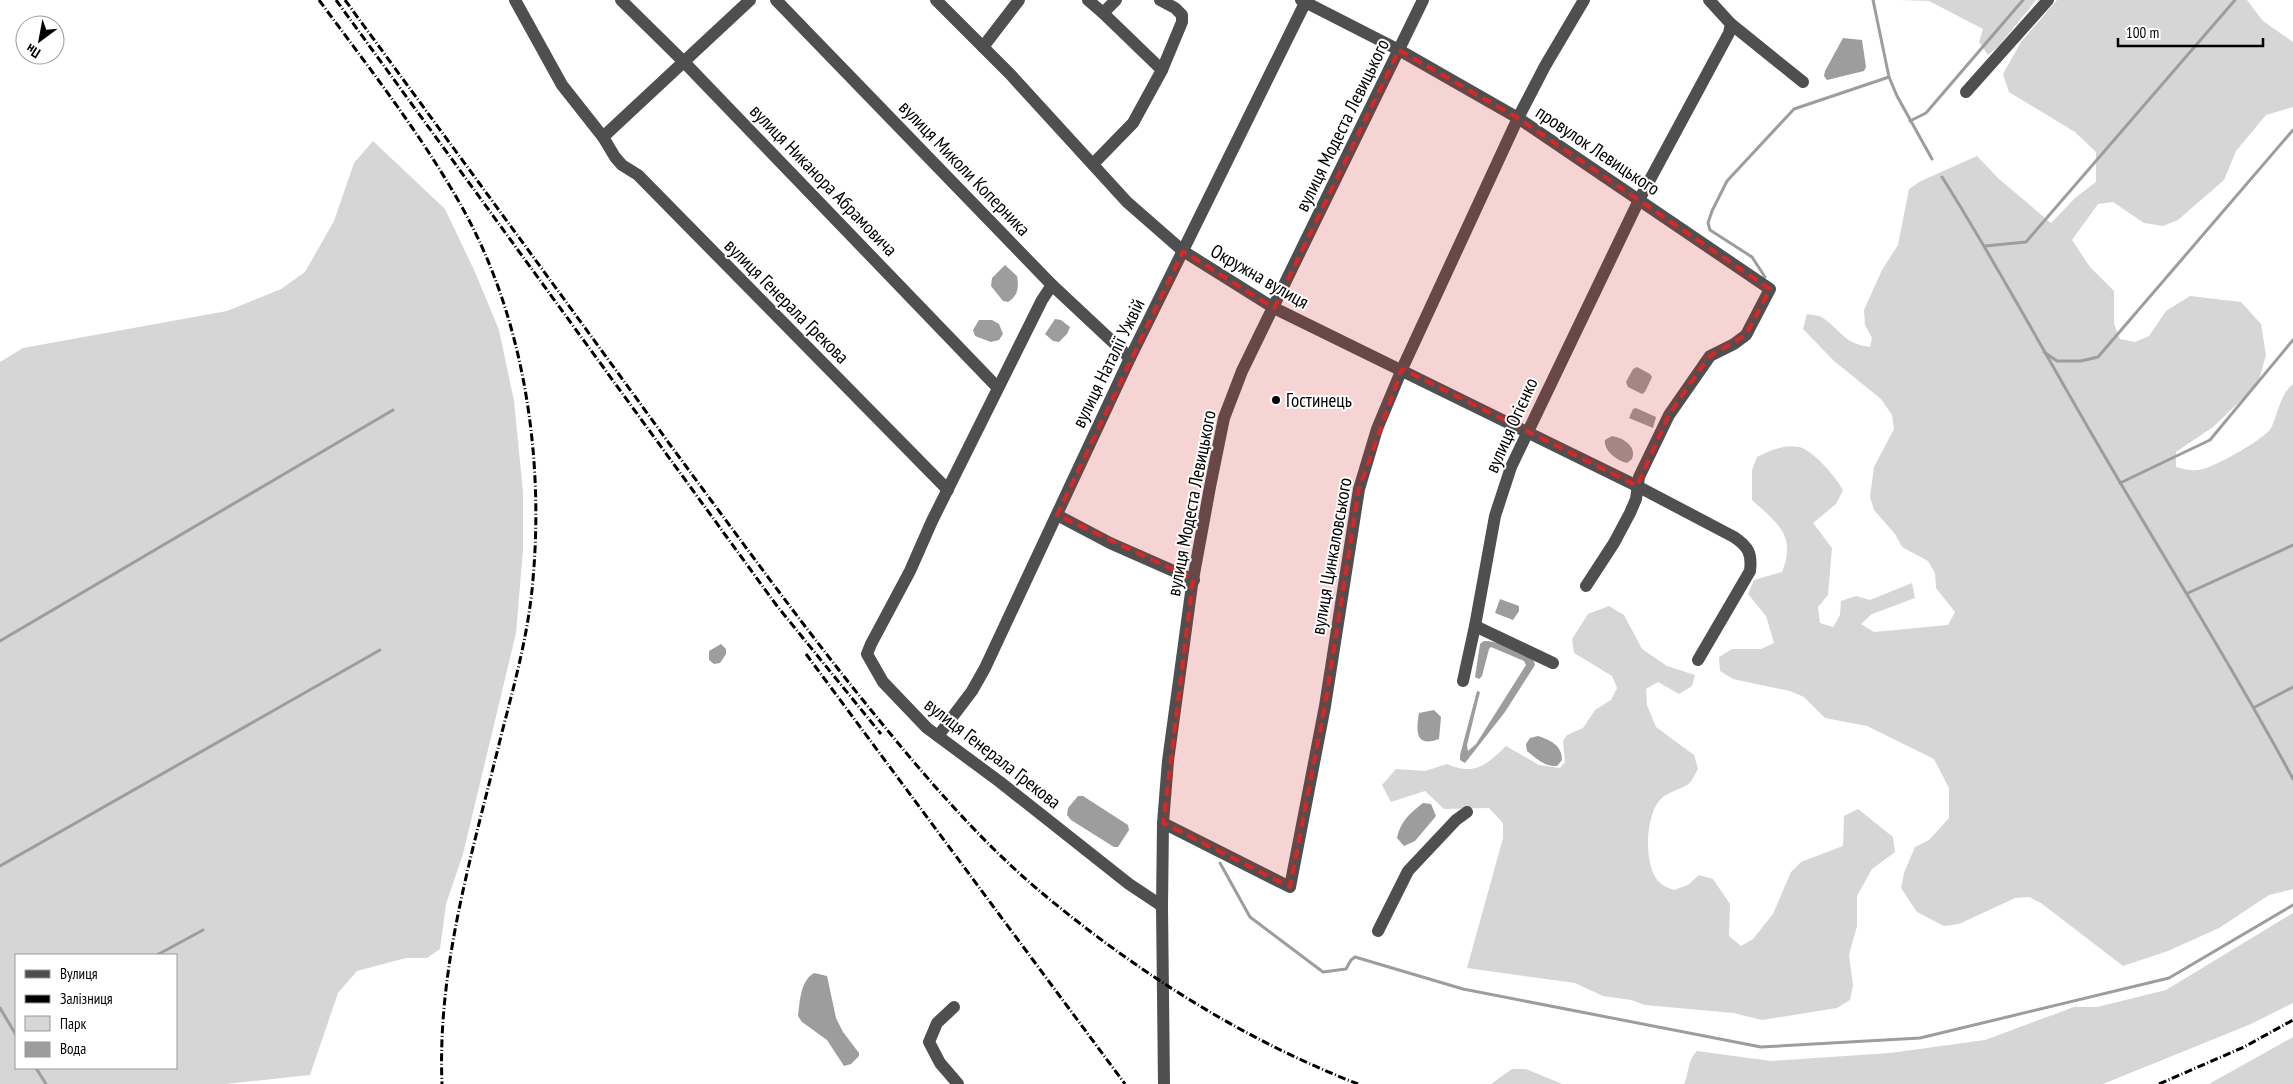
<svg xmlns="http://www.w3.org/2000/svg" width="2293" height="1084" viewBox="0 0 2293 1084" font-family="'PT Sans Narrow',sans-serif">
<rect width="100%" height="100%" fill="#fff"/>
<g fill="#d6d6d6" fill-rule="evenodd">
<polygon points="1900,0 2036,0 1997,48 1988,55 1979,42 1983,29 1929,1"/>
<path d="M2057,0H2247L2263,21L2293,42V107L2266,115L2236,151L2224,180L2178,220L2163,226L2144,223L2113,202L2098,204L2072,240L2090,267L2114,291V324L2120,339L2135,342L2149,336L2166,311L2190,296L2241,302L2261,324L2266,355L2258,384L2213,427L2176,452V467C2186,470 2195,472 2206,468C2219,464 2265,439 2271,428C2278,414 2280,394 2293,384V889L2269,895L2219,928L2168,951L2123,966L2041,903L2029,897L2015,898L1959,924L1944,926L1917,912L1901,888L1904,873L1915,847L1929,840L1949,818V788L1934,759L1867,726L1825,718L1804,697L1790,691L1733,679L1720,671L1719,657L1732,649H1761L1774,643L1766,616L1748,594L1754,580L1782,572C1797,535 1777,523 1752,500V470L1757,457C1770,451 1784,444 1799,447C1813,450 1836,477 1843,490L1836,504L1813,523L1832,548L1828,595L1818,607L1820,623L1833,627L1840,615L1841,601L1856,596L1870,600L1912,583L1915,598L1872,614L1861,624L1874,632L1948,625L1955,612L1936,588L1935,573L1928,561L1902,547L1895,534L1874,510L1870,497L1874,467L1894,429L1892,415L1881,399L1834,361L1803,329L1807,314C1812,315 1819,315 1823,318C1842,331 1844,344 1870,347L1872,338L1865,325L1864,310L1882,270L1898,245L1909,189L1921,181L1977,156L1999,179L2051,223L2075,198L2096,182V152L2075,132L2009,92L2003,74L2021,42Z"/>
<path d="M373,141L445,209L475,272L499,330L514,401L523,492V550L516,633L463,854L446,904L440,949L427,958H406L357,971L338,993L310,1075L226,1084H0V362L23,348L227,311L281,289L305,272L334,221L354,163ZM16,955H176V1068H16Z"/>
<path d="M1609,606L1624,615L1642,649L1667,666L1695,675L1692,686L1679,694L1658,682L1646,689L1647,705L1656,727L1694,755L1698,769C1695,774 1692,782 1687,785C1679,790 1667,792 1660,800C1645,816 1643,867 1660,883C1663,886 1669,888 1674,890L1688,885L1699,875L1713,879L1730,904L1729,936L1741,946L1753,939L1773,914L1791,872L1801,862L1843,846L1844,816L1858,809L1893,837L1895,852L1872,869L1857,896V926L1849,955L1853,985L1850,1000L1837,1008L1762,1020L1733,1013L1645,1005L1631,1000L1603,996L1575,983L1467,968L1503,838V823L1489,808L1444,809L1425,791L1391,802L1382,785L1396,769L1425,771L1447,764C1474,776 1487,765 1506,746L1539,765L1560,768L1565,762L1563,741L1567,735L1583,728L1595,710L1611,700L1617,688L1612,676L1574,653L1572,639L1588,614Z"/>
<path d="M2293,913V1003L2251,1024L2103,1084H1684C1689,1072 1688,1059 1697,1051L1771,1061L1890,1053L1985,1040L2074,1007H2097L2166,990Z"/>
<polygon points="2293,1037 2293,1084 2209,1084"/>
<polygon points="1512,1069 1526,1069 1562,1084 1491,1084"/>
</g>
<g fill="#9d9d9d">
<polygon points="1843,38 1862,40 1866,67 1864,71 1827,80 1824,76 1825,71"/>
<path d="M1005,265L1017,276C1019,287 1018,296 1008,302L1003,301L991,286L992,278Z"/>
<polygon points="1055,319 1061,320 1070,327 1067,334 1059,342 1053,341 1045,334"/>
<polygon points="979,320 992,320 999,324 1003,334 999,340 991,342 975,336 973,330"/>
<polygon points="1637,367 1650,374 1652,377 1645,392 1642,394 1628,387 1626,382 1633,369"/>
<polygon points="1636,408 1656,417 1653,428 1629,418 1633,409"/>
<path d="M1612,436C1623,438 1637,446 1632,459L1627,463C1617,461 1603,450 1605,440Z"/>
<polygon points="1500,599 1519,606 1519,611 1513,620 1495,613"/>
<path d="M1484,641C1501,641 1521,651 1534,661L1535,665L1505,712L1465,763L1460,760V755L1477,691L1480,692L1467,745L1468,751L1476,744L1526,665L1524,661L1491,647L1489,649L1482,676L1479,679L1475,677L1480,644Z"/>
<polygon points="721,644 726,649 726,654 720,663 714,664 709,660 709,651"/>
<path d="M1434,710L1441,717L1439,739C1415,748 1416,731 1419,713Z"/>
<path d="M1538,736C1550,740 1562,745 1562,760L1557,766C1545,767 1537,759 1527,751L1526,744L1530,738Z"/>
<polygon points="1078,796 1083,796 1128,825 1129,830 1118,847 1114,847 1071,820 1067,815 1068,808"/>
<path d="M1423,803L1431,804L1436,816L1415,841L1404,846L1397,838C1400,822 1410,813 1423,803Z"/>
<path d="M814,973L827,976L836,1018L843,1032L859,1053V1056L851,1064L844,1066L827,1040L802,1022L798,1016C800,1002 800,981 814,973Z"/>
</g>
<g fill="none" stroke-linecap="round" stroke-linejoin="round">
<g stroke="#9d9d9d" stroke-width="3">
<polyline points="1873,0 1889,77 1897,96 1932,159"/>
<polyline points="1910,121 1926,113 2023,0"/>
<path d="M1942,177C1999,267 2049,362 2104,455C2167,563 2234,669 2293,779"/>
<polyline points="1985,246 2026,242 2235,0"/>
<polyline points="1765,277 1752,257 1710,230 1708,223 1712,211 1727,181 1794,109 1889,77"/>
<polyline points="2044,352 2057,361 2081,361 2098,357 2293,130"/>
<polyline points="2120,483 2210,440 2293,340"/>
<polyline points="2188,593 2293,545"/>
<polyline points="0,641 393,410"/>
<polyline points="2255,707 2293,687"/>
<polyline points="1220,863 1250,917 1323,972 1346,969 1351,960 1355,957 1463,989 1761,1047 1920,1038 2169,978 2293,905"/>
<polyline points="0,866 380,650"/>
<polyline points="157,955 203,930"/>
<polyline points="0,1008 16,1035"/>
<polyline points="36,1068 46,1084"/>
</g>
<g stroke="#4f4f4f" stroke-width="12">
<polyline points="515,0 562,85 603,137 615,157 622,165 638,175 948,490"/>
<polyline points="621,0 684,62 998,388"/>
<polyline points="776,0 1052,285 1130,358"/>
<path d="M936,0L1010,74L1127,202L1183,251L1274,308L1637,486L1734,537C1749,547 1752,554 1750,571L1698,660"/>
<polyline points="1088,0 1103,13"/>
<polyline points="1160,0 1175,8 1182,15 1182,22 1162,70"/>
<polyline points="1301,0 1399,50 1518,118 1770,289 1746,335 1734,344 1710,356 1669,415 1639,477 1636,499 1630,513 1614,543 1586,586"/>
<polyline points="1731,24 1803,82"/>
<polyline points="983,47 1019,0"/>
<polyline points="1966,92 2048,0"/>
<polyline points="603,137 750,0"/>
<polyline points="1093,164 1133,123 1162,70 1103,13 1116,0"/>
<polyline points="1052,285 1042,300 932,521 910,571 871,644 867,654 883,682 927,728 1000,782 1129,884 1162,906"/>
<polyline points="1057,515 1110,543 1194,580"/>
<polyline points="1475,626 1553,663"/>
<polyline points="1463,681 1475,626 1495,516 1511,467 1639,200 1729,33 1731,24 1709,0"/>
<polyline points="938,736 972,691 985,668 1130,358 1305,3"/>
<polyline points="1163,823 1290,887 1325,706 1359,489 1377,429 1402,369 1518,118 1545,66 1584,0"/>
<polyline points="1378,931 1408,871 1456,820 1467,812"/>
<polyline points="954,1007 937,1023 929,1042 940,1063 958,1084"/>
<polyline points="1164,1084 1162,906 1163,823 1168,761 1192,585 1210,487 1224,418 1242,371 1423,0"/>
</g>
<g stroke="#000" stroke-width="3" stroke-dasharray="8 2.5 1 2.5" stroke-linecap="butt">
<path d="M319,0C369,68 422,135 463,209C524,319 544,456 533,579C529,631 515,682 502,732C474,848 437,964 442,1084"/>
<polyline points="336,0 777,606 881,734"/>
<path d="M345,0C454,149 563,297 671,446C734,531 796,617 862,699C917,767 975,837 1042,893C1137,972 1242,1039 1358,1084"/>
<polyline points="806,654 1125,1084"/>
<polyline points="2159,1084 2244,1047 2293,1020"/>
</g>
</g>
<path fill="#d62828" fill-opacity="0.2" stroke="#d62828" stroke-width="4" stroke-dasharray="10 6" stroke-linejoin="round" d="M1399,50L1518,118L1770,289L1746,335L1710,356L1696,375L1669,415L1637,486L1402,369L1359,489L1325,706L1290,887L1163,823L1193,579L1057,515L1183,251L1274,308Z"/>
<circle fill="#000" stroke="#fff" stroke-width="2" cx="1276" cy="400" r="5"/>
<g text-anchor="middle" stroke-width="4" stroke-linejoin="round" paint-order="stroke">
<g font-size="19" fill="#000" stroke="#fff">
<text transform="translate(1342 125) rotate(-64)" y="7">вулиця Модеста Левицького</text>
<text transform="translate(1598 150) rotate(34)" y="7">провулок Левицького</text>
<text transform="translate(965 168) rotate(46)" y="7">вулиця Миколи Коперника</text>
<text transform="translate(824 180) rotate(46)" y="7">вулиця Никанора Абрамовича</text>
<text transform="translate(1260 276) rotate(30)" y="7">Окружна вулиця</text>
<text transform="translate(787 301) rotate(45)" y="7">вулиця Генерала Грекова</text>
<text transform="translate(1108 363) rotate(-64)" y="7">вулиця Наталії Ужвій</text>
<text transform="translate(1511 425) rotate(-66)" y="7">вулиця Огієнко</text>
<text transform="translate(1191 503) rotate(-79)" y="7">вулиця Модеста Левицького</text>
<text transform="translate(1331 556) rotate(-80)" y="7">вулиця Цинкаловського</text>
<text transform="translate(993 753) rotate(38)" y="7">вулиця Генерала Грекова</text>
</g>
<g font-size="19" fill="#000" stroke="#fff" text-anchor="start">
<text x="1286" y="407">Гостинець</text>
</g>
</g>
<rect x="15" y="954" width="162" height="115" fill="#ffffff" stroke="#999999"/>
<rect x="25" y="970" width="25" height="8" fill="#4f4f4f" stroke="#999999"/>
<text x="60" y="979" font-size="15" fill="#000000">Вулиця</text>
<rect x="25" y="995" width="25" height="8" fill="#000000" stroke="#999999"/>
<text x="60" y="1004" font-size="15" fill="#000000">Залізниця</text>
<rect x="25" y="1016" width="25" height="15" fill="#d6d6d6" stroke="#999999"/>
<text x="60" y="1029" font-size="15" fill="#000000">Парк</text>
<rect x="25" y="1042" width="25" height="15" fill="#9d9d9d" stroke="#999999"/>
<text x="60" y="1054" font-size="15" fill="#000000">Вода</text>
<g transform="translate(40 40) rotate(212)"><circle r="24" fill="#ffffff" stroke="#999999"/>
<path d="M0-4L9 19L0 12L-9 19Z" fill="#000000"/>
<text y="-8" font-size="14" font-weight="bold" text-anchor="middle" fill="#000000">Пн</text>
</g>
<path d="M2118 38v8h145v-8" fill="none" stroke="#000000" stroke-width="2.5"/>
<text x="2126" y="38" font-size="15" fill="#000000" stroke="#ffffff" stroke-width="4" paint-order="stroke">100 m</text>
</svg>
